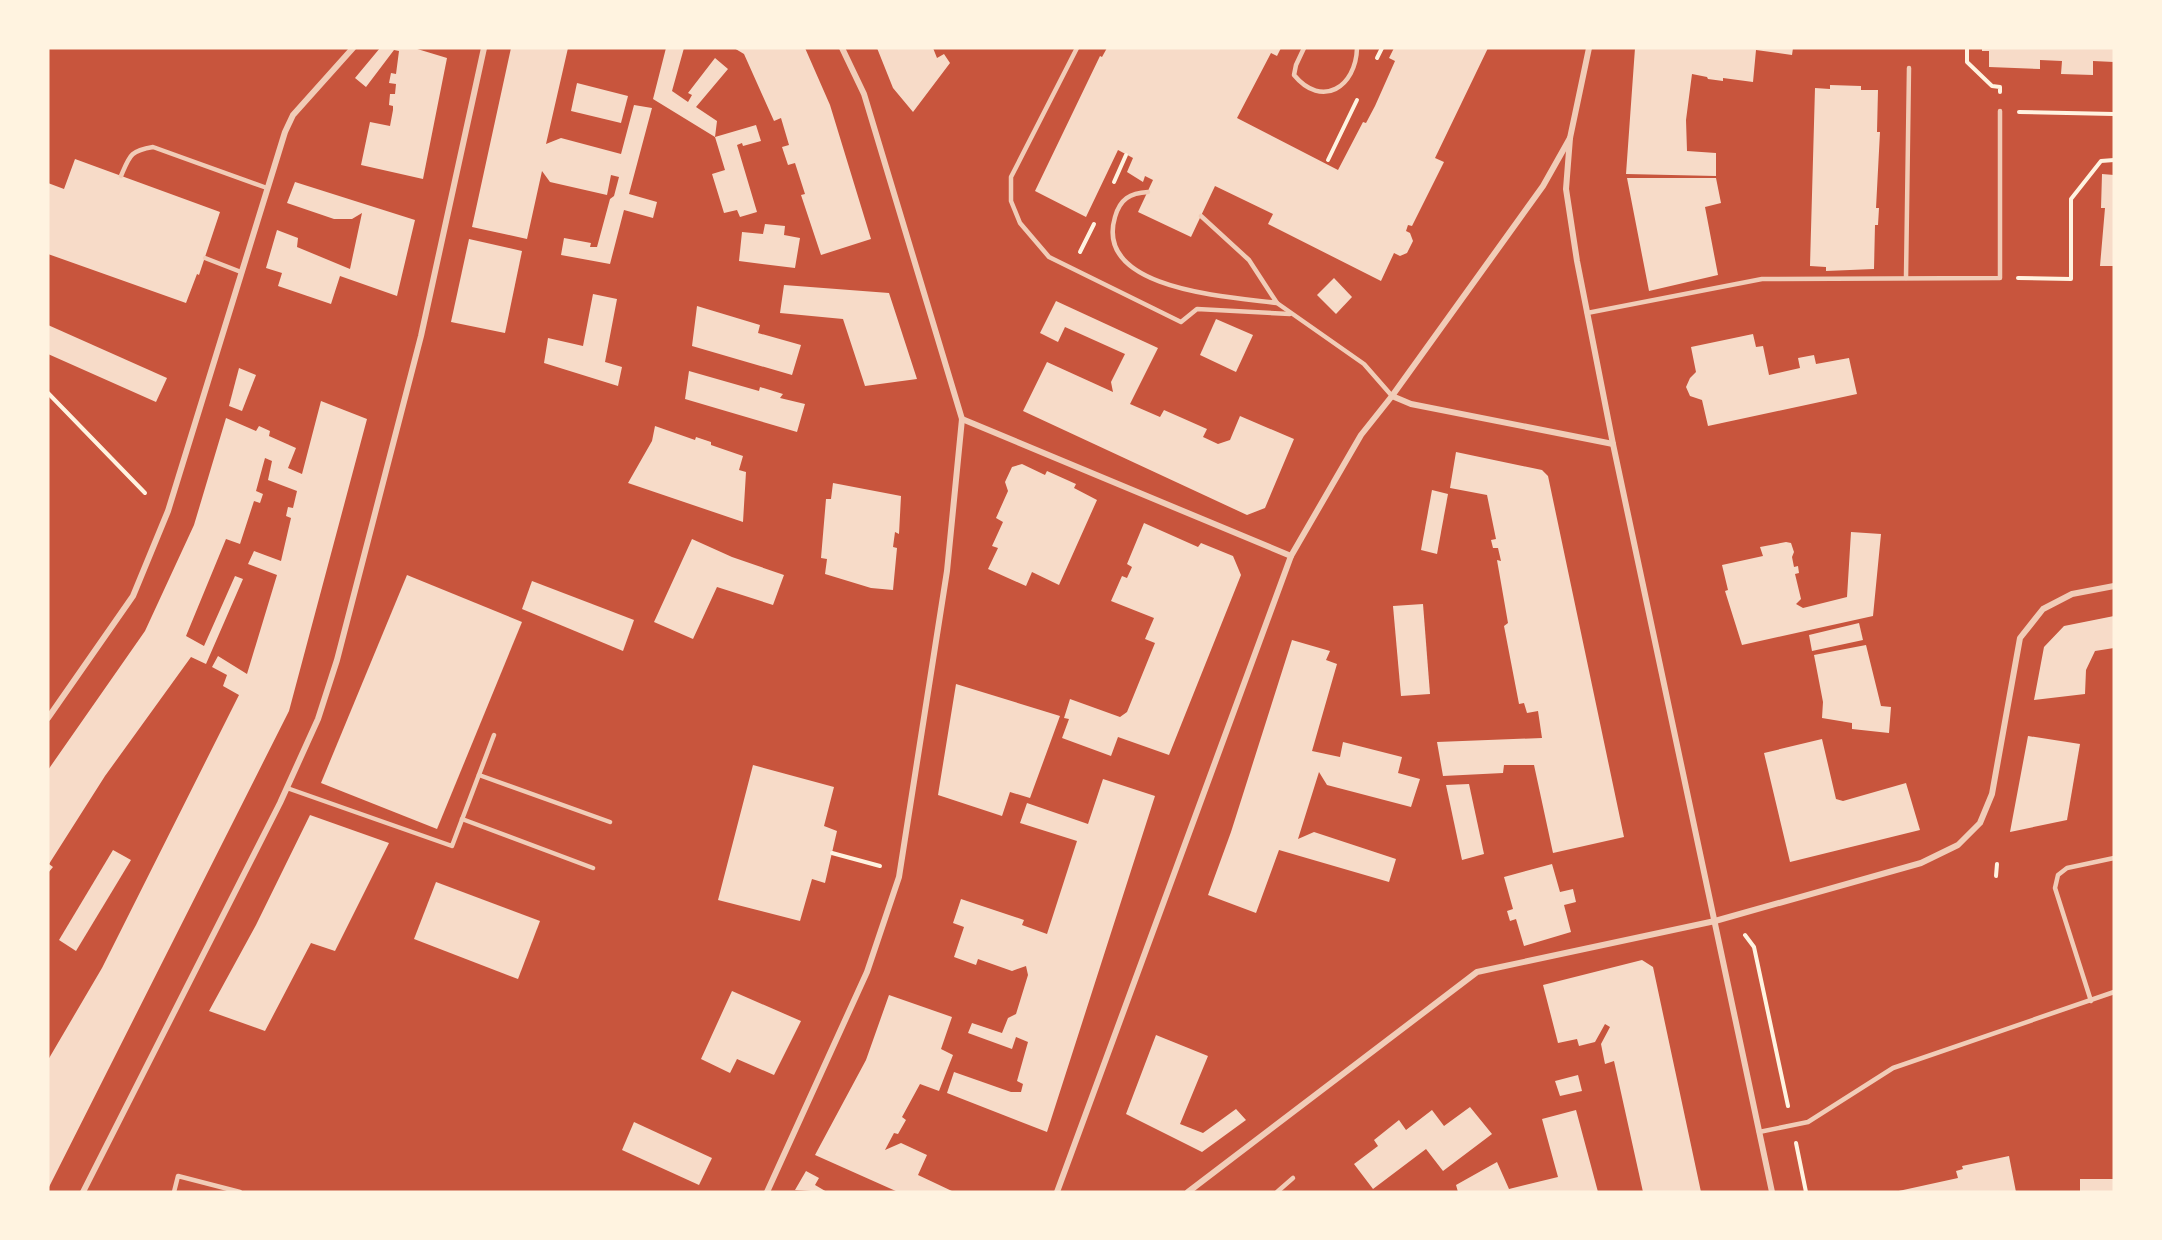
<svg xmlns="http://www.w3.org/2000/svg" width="2162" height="1240" viewBox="0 0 2162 1240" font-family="'Times New Roman',serif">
<rect width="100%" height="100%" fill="#c8553d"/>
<g fill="#f7dbc8">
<polygon points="380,48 414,48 447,58 423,179 361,165 370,122 390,126 393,110 393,106 389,105 390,94 395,94 396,84 389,83 391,73 396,74 399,51 394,50 366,87 355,78"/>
<polygon points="511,48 568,48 546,144 561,138 621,154 634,105 652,108 629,194 657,202 653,218 624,210 610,264 561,255 564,238 591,243 590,247 597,247 610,199 614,196 619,177 611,175 607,195 550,182 542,171 527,239 472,227"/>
<polygon points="666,48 684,48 672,91 688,102 692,95 688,93 715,58 728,69 696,107 717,121 715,137 756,125 761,141 743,146 742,143 737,145 757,212 740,217 737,210 724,213 712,174 725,170 715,137 653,99"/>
<polygon points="734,48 805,48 830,105 871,239 821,255 801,195 805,194 795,163 788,165 782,147 789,145 781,118 774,121 744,54"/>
<polygon points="877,48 933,48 937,58 944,54 950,63 913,112 893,88"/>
<polygon points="1107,48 1281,48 1277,56 1271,53 1237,118 1338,170 1363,122 1366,123 1375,106 1395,61 1389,58 1394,48 1488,48 1435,158 1444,162 1412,226 1408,225 1406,231 1410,233 1413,241 1407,253 1400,256 1394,253 1381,281 1268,224 1273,214 1215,186 1191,237 1138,212 1153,180 1145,176 1143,182 1127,172 1133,158 1118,150 1086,217 1035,191 1100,56 1102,57"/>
<polygon points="1635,48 1793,48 1792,55 1756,50 1753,82 1723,78 1723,81 1708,79 1707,77 1692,74 1686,120 1687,151 1716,153 1716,176 1626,174"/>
<polygon points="1982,48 2114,48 2114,62 2093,61 2093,75 2061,74 2062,61 2040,60 2040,69 1989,67 1989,51 1982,51"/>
<polygon points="577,83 628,96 621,123 571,111"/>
<polygon points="1830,85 1861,86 1861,90 1878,90 1877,132 1880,132 1876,208 1879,208 1878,225 1875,225 1874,269 1826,271 1826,267 1810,266 1815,88 1830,89"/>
<polygon points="75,159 220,212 199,275 197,274 186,303 48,254 48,183 64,189"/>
<polygon points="2102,174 2114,175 2114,266 2100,266 2105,208 2101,208"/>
<polygon points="1627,178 1716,178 1721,203 1705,207 1718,275 1649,291"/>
<polygon points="295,182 415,220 397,296 340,276 331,304 278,286 282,273 266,268 277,230 298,238 297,247 350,269 362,213 352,219 334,219 287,203"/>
<polygon points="765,224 785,226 784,235 800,238 795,268 739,261 742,232 763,234"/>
<polygon points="469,239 522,251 505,333 451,322"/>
<polygon points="1334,278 1352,297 1336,314 1317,295"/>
<polygon points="784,285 889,293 917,379 865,386 843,319 780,313"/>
<polygon points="593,294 617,299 605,362 622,367 618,386 544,363 548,338 583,346"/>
<polygon points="1056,301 1158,348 1130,404 1160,417 1164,410 1207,429 1203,437 1218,444 1230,440 1240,416 1294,439 1265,508 1247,515 1023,411 1047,362 1113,392 1111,382 1125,354 1065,327 1058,342 1040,333"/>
<polygon points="697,306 760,325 758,333 801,345 792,375 692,346"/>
<polygon points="1216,319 1253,335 1236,372 1200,355"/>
<polygon points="48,325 167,378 156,402 48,354"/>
<polygon points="1753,334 1756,347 1763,346 1769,375 1800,368 1798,358 1814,355 1816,364 1849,358 1857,394 1708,426 1702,400 1690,396 1686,387 1690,378 1696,372 1691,347"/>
<polygon points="239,368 256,375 242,411 229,406"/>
<polygon points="689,371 759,391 760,387 783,394 780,398 805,404 797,432 685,399"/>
<polygon points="321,401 367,419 289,711 48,1189 48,1060 102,968 239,695 223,686 227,675 212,667 218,656 247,674 277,575 248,564 254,551 281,561 291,518 286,516 288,507 293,508 297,491 268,480 272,461 265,458 256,491 263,494 260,503 254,501 240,544 226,539 186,636 204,646 235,576 243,579 206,664 191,657 105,776 49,864 53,867 48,873 48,770 145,631 194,525 226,418 256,431 259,426 270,431 269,436 296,448 288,468 302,474"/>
<polygon points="655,426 695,440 696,437 711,442 711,445 743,456 739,470 746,472 743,522 628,483 652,441"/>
<polygon points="1456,452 1542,470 1548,476 1624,837 1553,853 1534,765 1504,765 1503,773 1443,776 1437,742 1542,738 1538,711 1527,713 1524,703 1519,704 1504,626 1508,623 1497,560 1501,561 1498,548 1493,548 1491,540 1496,539 1487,495 1450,488"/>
<polygon points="1022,464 1045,475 1047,471 1076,484 1074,488 1097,500 1059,585 1032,572 1026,586 988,569 998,548 992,546 1003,522 996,518 1008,491 1005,482 1012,467"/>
<polygon points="833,483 901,496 899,534 895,532 893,547 897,548 893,590 871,588 825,574 827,559 821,558 826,499 831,499"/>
<polygon points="1432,490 1448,494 1437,554 1421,550"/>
<polygon points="1144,523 1198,547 1201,543 1233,556 1241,575 1169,755 1118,737 1111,756 1062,738 1069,719 1064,718 1070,699 1120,717 1127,712 1155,643 1145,639 1154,618 1111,601 1122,576 1127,578 1132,567 1127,564"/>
<polygon points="1851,532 1881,534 1873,616 1742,645 1725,591 1728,590 1722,565 1763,556 1760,547 1786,542 1791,543 1794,552 1792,557 1794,567 1798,566 1799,573 1795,574 1801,599 1796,604 1803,608 1847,597"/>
<polygon points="692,539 732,557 784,575 773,605 717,587 693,639 654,622"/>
<polygon points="407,575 522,622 437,829 321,783"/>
<polygon points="532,581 634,620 623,651 522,609"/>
<polygon points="1423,604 1430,694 1401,696 1393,606"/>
<polygon points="2114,616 2114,648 2095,651 2086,670 2085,694 2034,700 2044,647 2064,626"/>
<polygon points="1859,623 1863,640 1812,651 1809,635"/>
<polygon points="1292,640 1330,651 1326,660 1337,664 1312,751 1340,757 1343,742 1402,757 1398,773 1420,779 1411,807 1327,785 1319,772 1298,839 1314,832 1396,859 1389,882 1279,850 1256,913 1208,895 1231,832"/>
<polygon points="1866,645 1881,706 1891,707 1889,733 1852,729 1852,723 1822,718 1823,702 1814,655"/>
<polygon points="956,684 1060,716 1030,798 1010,792 1002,816 938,795"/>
<polygon points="2028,736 2080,744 2067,820 2010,832"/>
<polygon points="1822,739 1836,799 1843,801 1906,783 1920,830 1790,862 1764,753"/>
<polygon points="753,765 834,787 824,826 837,831 825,883 812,879 800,921 718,900"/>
<polygon points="1103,779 1155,796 1047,1132 947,1093 954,1072 1011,1092 1021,1092 1023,1084 1017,1081 1028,1042 1016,1037 1012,1049 968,1033 972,1023 1002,1033 1008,1018 1016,1014 1028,975 1026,966 1012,971 978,959 976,965 954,957 964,927 953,923 961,899 1024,920 1022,925 1047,934 1077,841 1020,823 1027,803 1088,824"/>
<polygon points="1469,784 1484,854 1462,860 1446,785"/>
<polygon points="310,815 389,843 335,951 311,943 265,1031 209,1011 256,925"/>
<polygon points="113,850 131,860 76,951 59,940"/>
<polygon points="1552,864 1560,892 1573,889 1576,902 1564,905 1571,932 1524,946 1516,919 1510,921 1507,911 1513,909 1504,877"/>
<polygon points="436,882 540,921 518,979 414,939"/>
<polygon points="1642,960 1653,967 1701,1192 1643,1192 1614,1061 1605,1064 1601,1044 1610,1027 1605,1024 1595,1042 1579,1046 1577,1039 1558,1043 1543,985"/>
<polygon points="732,991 801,1021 774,1075 737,1059 730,1073 701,1059"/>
<polygon points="889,995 952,1017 941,1049 953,1055 939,1091 920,1084 902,1117 906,1120 898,1134 894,1133 885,1150 901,1143 927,1155 918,1175 954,1192 898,1192 815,1155 866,1060"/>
<polygon points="1156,1035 1208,1056 1180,1124 1203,1133 1236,1109 1246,1120 1202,1152 1126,1114"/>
<polygon points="1578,1075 1582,1091 1560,1096 1555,1081"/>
<polygon points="1470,1107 1492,1134 1443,1171 1426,1149 1373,1189 1354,1164 1378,1146 1374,1140 1399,1120 1406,1130 1432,1110 1444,1126"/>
<polygon points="1576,1110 1598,1192 1458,1192 1456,1185 1497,1162 1509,1189 1558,1177 1542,1119"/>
<polygon points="634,1122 712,1158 699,1185 622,1150"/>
<polygon points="2009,1156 2016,1192 1894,1192 1958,1178 1956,1171 1963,1169 1962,1166"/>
<polygon points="806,1171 819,1178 815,1185 827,1192 795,1190"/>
<rect x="2080" y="1179" width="34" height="13"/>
</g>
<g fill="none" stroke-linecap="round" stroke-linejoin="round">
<g stroke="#fff3e0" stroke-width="4">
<polyline points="1967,48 1967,62 1992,86 2000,87 2000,92"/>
<polyline points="1377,58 1382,48"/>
<polyline points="2019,112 2114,114"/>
<polyline points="1328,160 1357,100"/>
<polyline points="1114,182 1126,155"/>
<polyline points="1080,252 1094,224"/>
<polyline points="2018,278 2071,279 2071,199 2101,161 2114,160"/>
<polyline points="48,393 145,493"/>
<polyline points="832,853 880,866"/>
<polyline points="1996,876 1997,864"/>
<polyline points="1745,935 1754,947 1788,1106"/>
<polyline points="1796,1143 1806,1192"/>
</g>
<g stroke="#f1ccb7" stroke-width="4.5">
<polyline points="1077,48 1011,177 1011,201 1020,223 1049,257 1181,322 1197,309 1290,314"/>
<path d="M1304,48L1296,65L1294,75C1322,109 1356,87 1357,48"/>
<path d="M121,176C130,155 130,151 153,147L267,188"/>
<path d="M1148,192C1130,193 1120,199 1115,217C1093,291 1233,297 1277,303L1249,260L1201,216"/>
<polyline points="205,258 241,272"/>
<polyline points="1906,278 1909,68"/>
<polyline points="1277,303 1364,364 1392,396"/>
<polyline points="1587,313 1762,279 2000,278 2000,111"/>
<polyline points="479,775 610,822"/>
<polyline points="287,788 452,846 494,735"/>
<polyline points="462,819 593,868"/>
<polyline points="2091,1001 2055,888 2058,875 2067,868 2114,858"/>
<polyline points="1759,1132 1808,1122 1893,1068 2114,992"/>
<polyline points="174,1192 178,1176 240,1192"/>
<polyline points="1277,1192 1293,1178"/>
</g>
<g stroke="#f1ccb7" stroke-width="6">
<polyline points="1589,48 1570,138 1566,189 1577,261 1613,444 1772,1192"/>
<polyline points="1392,396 1411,404 1613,444"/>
<polyline points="962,419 1291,556"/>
<polyline points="48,718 133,596 168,511 285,132 293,115 353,48"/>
<polyline points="83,1192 280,803 318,719 337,660 421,336 484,48"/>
<polyline points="767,1192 867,972 899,877 947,571 962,419 864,94 842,48"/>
<polyline points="1057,1192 1291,556 1361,435 1392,396 1543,186 1570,138"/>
<polyline points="1188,1192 1477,972 1715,921 1921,863 1958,845 1980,823 1992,794 2020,638 2043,609 2072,594 2114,586"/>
</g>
</g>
<rect width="2162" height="1240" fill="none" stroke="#fff3e0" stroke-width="99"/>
</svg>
